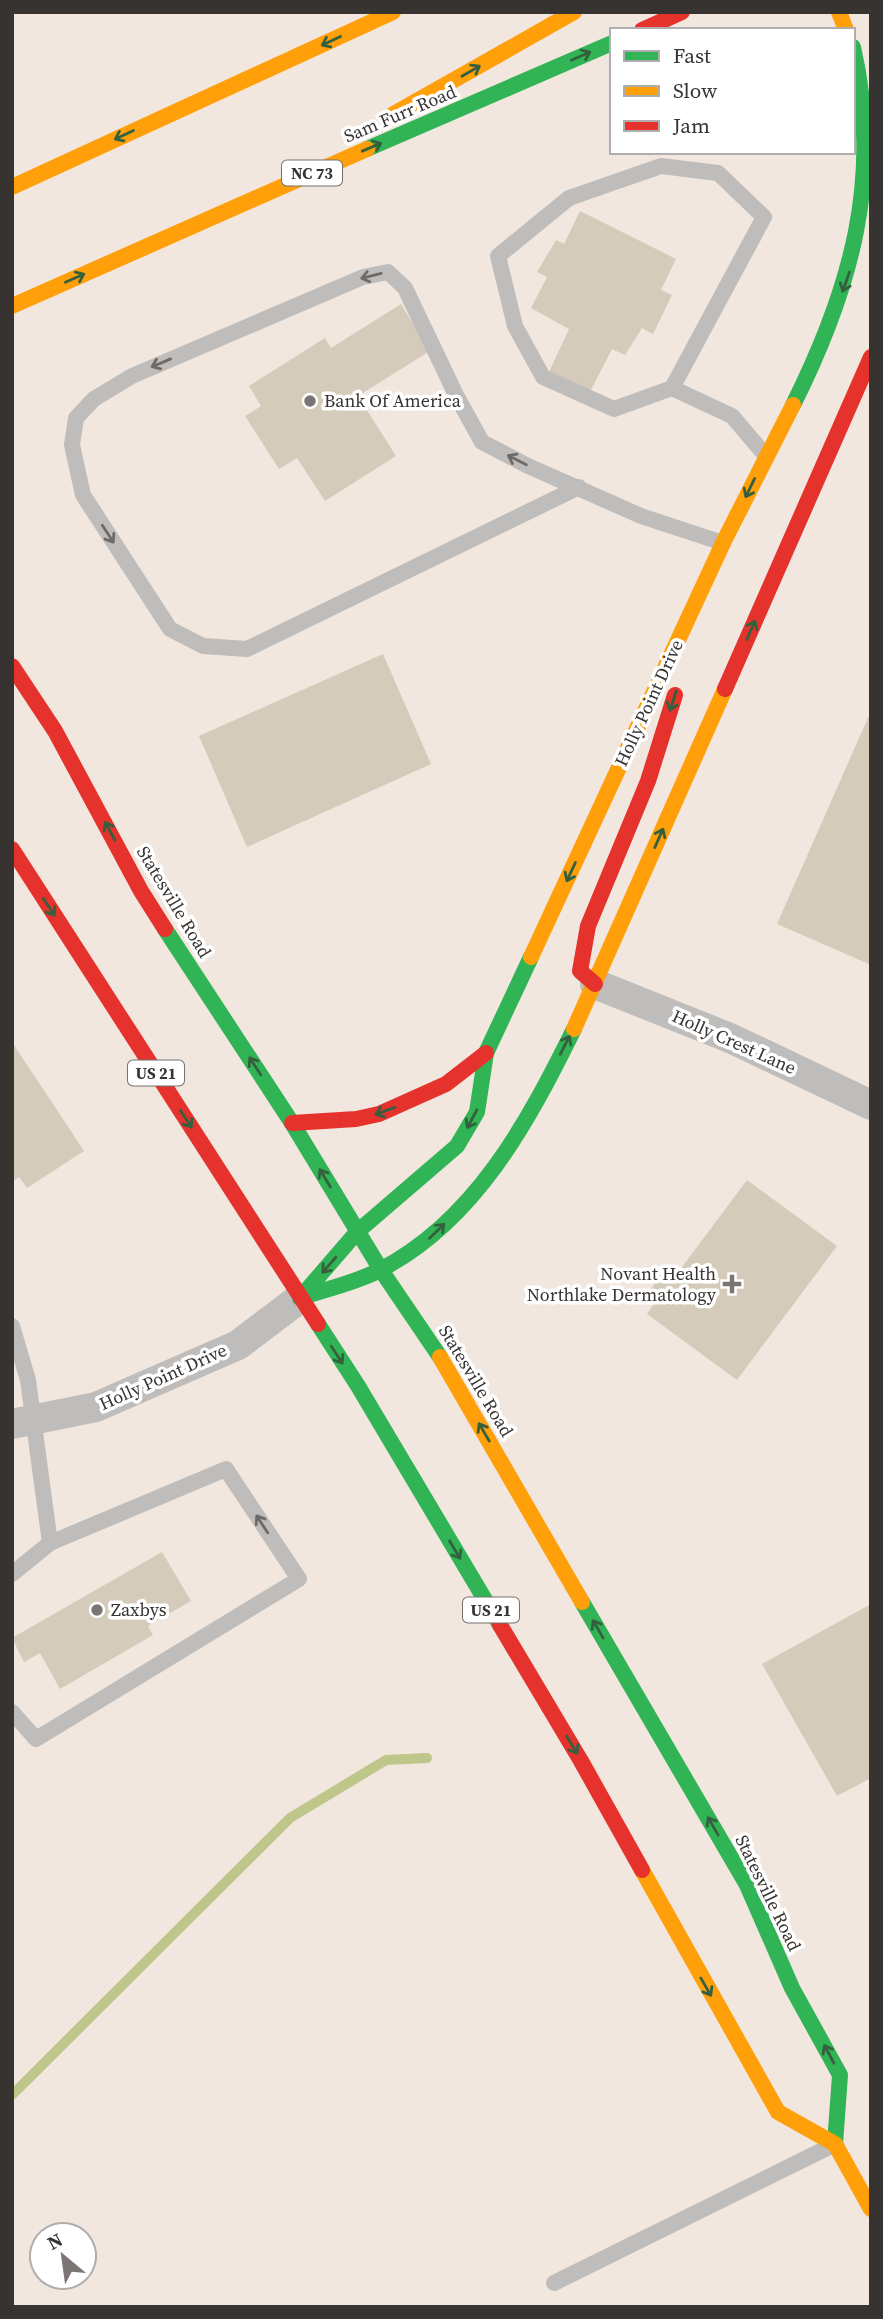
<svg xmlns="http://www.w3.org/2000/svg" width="883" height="2319" viewBox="0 0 883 2319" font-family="'Source Serif 4',serif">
<rect width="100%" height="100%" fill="#f9f3ef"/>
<path fill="#f2e7de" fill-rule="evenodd" d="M12,12H871V2307H12ZM612,30H853V152H612ZM42,2235H84V2277H42Z"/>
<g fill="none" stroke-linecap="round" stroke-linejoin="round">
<polyline stroke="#bec68a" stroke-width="10" points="12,2095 290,1818 386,1760 427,1758"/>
</g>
<g fill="#d5cbba">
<polygon points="580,211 676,259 661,290 672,295 653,334 642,328 625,355 612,349 590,392 549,372 569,329 531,308 547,277 537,272 556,240 564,244"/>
<polygon points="401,304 430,351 358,396 396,456 325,501 297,458 279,469 245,416 261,406 249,386 325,338 331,348"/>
<polygon points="383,654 431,764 247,847 199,736"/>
<polygon points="871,711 871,965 777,924"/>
<polygon points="12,1042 84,1151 27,1188 19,1177 15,1180 12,1176"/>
<polygon points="747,1180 837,1246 737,1380 647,1314 657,1299 648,1293 666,1268 676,1275"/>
<polygon points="162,1552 191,1601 148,1626 153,1635 60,1689 40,1653 24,1662 12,1638"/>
<polygon points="871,1604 871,1778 837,1796 762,1664"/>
</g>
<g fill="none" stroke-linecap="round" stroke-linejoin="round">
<g stroke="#bfbdbb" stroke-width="16">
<polygon points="661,166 718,173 764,217 672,388 614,409 543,377 515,326 498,256 569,198"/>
<polyline points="672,388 732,416 766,456"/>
<polyline points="579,487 247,649 203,646 170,629 83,495 72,445 76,418 94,399 132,376 363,277 388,272 405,288 457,397 482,442 526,465 641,516 723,543"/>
<polyline points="12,1326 28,1380 50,1543"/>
<polyline points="12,1574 50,1543 226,1469 299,1579 36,1739 12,1712"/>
<polyline points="554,2283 831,2146"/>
</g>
<g stroke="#bfbdbb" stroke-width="30">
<polyline points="595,984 730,1038 871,1105"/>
<polyline points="12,1424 96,1407 238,1345 300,1298"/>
</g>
<g stroke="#30b455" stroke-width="16">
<polyline points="367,149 612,43"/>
<path d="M793,405C851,289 883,177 853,47"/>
<polyline points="165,929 292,1123 381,1270 440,1357"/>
<path d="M302,1297C327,1289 354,1283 378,1271C475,1222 528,1122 574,1029"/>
<polyline points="300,1298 357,1232 457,1146 477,1112 486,1053 531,957"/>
<polyline points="318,1324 358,1386 500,1625"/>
<polyline points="582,1602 747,1885 792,1988 840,2075 835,2144"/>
</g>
<g stroke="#ff9f0a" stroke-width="16">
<polyline points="839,12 846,30"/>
<polyline points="392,115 574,12"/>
<polyline points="12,187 393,12"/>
<polyline points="12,306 367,149"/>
<polyline points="531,957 724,541 793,405"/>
<polyline points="574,1029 725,689"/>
<polyline points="440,1357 582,1602"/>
<polyline points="642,1870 778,2112 835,2144 871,2209"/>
</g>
<g stroke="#e5322d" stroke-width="16">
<polyline points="642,30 682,12"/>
<polyline points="12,666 55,731 141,891 165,929"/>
<polyline points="725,689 871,357"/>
<polyline points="12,849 318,1324"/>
<polyline points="595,984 580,971 588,926 648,781 675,695"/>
<polyline points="292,1123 356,1119 379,1114 446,1084 486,1053"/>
<polyline points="500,1625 581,1761 642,1870"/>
</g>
</g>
<defs><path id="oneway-shaft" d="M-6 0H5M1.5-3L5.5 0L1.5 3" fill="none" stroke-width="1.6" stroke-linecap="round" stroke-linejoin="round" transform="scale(1.75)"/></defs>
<g stroke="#35603e">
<use href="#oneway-shaft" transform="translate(331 41) rotate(155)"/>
<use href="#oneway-shaft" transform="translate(581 56) rotate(-24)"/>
<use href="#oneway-shaft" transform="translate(471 71) rotate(-30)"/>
<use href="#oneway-shaft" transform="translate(124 135) rotate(155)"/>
<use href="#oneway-shaft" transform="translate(372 147) rotate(-23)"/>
<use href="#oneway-shaft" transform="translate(75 278) rotate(-24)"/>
<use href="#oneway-shaft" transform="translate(846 282) rotate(109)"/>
<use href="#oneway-shaft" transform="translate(750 488) rotate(116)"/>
<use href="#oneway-shaft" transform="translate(751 630) rotate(-66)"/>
<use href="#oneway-shaft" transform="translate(673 701) rotate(108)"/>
<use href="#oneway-shaft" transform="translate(110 831) rotate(-118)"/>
<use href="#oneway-shaft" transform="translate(659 838) rotate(-66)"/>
<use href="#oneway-shaft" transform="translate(571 872) rotate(115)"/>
<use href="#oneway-shaft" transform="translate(49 907) rotate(57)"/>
<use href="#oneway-shaft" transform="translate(565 1045) rotate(-63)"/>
<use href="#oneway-shaft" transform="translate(255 1066) rotate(-123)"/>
<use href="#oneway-shaft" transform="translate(385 1111) rotate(160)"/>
<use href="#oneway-shaft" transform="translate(186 1119) rotate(57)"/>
<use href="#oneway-shaft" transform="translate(472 1119) rotate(118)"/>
<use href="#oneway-shaft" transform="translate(325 1178) rotate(-121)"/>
<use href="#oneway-shaft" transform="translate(437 1231) rotate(-44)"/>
<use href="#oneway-shaft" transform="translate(329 1265) rotate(131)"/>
<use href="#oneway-shaft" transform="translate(337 1355) rotate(57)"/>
<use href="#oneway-shaft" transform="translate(484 1432) rotate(-120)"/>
<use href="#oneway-shaft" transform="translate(455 1550) rotate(59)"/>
<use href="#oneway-shaft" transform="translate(598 1629) rotate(-120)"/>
<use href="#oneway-shaft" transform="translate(572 1745) rotate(59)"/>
<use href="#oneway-shaft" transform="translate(713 1826) rotate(-120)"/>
<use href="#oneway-shaft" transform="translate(706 1987) rotate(60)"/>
<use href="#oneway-shaft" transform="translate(829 2054) rotate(-118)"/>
</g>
<g stroke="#6d6a68">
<use href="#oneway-shaft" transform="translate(371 276) rotate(166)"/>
<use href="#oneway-shaft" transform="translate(161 363) rotate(157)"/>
<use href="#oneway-shaft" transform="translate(517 460) rotate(-153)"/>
<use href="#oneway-shaft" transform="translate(108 534) rotate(57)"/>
<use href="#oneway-shaft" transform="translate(262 1524) rotate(-123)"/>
</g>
<g fill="#7b7674" stroke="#fff" stroke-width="2.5">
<circle cx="310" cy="401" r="7"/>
<path d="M728.5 1273.5h7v7h7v7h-7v7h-7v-7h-7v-7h7z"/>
<circle cx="97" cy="1610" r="7"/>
</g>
<g text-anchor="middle" stroke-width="7" stroke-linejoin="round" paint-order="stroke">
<g fill="#fff" stroke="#73706f" stroke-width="2">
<rect x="282" y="160.5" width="60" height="25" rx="5"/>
<rect x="128" y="1060.5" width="56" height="25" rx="5"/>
<rect x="463" y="1597.5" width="56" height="25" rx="5"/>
</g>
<g font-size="16" font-weight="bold" fill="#373331">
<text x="312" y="179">NC 73</text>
<text x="156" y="1079">US 21</text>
<text x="491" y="1616">US 21</text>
</g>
<g font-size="18" fill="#373331" stroke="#fff">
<text transform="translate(400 114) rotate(-23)" y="6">Sam Furr Road</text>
<text transform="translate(649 703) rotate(-65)" y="6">Holly Point Drive</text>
<text transform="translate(174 902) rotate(59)" y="6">Statesville Road</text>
<text transform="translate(734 1042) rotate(24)" y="6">Holly Crest Lane</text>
<text transform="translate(163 1377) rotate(-24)" y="6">Holly Point Drive</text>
<text transform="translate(476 1381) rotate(59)" y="6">Statesville Road</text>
<text transform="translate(768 1893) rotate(64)" y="6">Statesville Road</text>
</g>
<g font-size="18" fill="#373331" stroke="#fff" text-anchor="start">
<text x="324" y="407">Bank Of America</text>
<text x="716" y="1280" text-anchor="end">Novant Health<tspan x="716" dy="21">Northlake Dermatology</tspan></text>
<text x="111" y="1616">Zaxbys</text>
</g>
</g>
<rect width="883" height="2319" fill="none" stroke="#373331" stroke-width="28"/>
<rect x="610" y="28" width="245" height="126" fill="#ffffff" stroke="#afadad" stroke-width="2"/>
<rect x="624" y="51" width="35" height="10" fill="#30b455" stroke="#afadad" stroke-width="2"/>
<text x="673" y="63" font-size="21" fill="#373331">Fast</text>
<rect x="624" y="86" width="35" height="10" fill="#ff9f0a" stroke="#afadad" stroke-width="2"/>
<text x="673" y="98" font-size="21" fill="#373331">Slow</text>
<rect x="624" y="121" width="35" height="10" fill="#e5322d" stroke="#afadad" stroke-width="2"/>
<text x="673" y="133" font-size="21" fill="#373331">Jam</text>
<g transform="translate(63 2256) rotate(331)"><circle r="33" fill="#ffffff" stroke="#afadad" stroke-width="2"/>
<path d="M0-5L12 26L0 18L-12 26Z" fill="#7b7674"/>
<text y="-10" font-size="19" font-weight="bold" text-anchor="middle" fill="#373331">N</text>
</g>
</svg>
